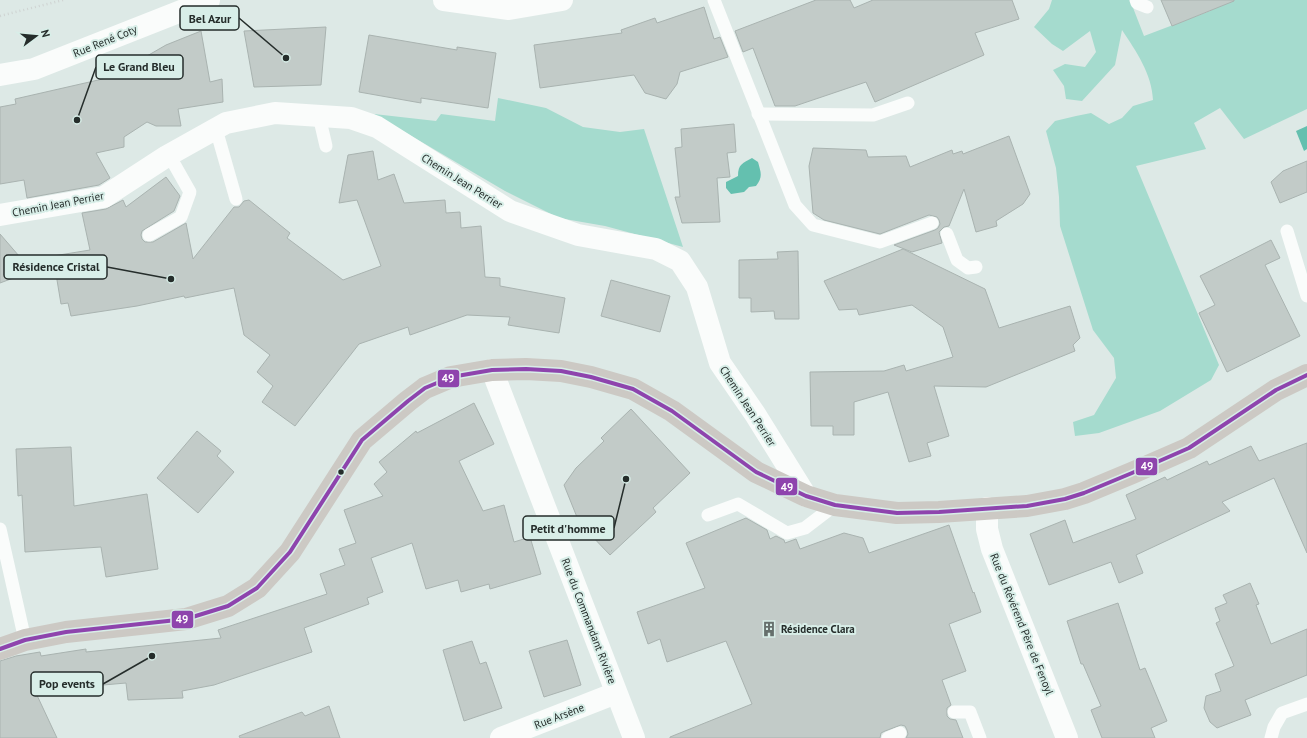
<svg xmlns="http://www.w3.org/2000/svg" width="1307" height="738" viewBox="0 0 1307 738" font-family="'PT Sans',sans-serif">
<rect width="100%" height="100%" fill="#dde9e6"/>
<g fill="#a5dbce">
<path d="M1052,0H1130L1144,36L1210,11L1216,1L1218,0H1307V109L1244,139L1220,108L1194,123L1206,149L1136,166L1219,365L1211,380L1160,411L1099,433L1075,436L1073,422L1094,415L1116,378L1114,358L1093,330L1060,226L1059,197L1056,168L1046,131L1055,121L1076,116L1091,113L1109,124L1122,118L1133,106L1153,100C1152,74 1136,51 1122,30L1115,65L1082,101L1066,99L1064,86L1053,70L1065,64L1085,67L1096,52L1090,31L1063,51L1052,44L1034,27L1049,9Z"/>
<polygon points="498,98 546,108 583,127 620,132 644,129 683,247 605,226 559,218 505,191 374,114 436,121 441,114 495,121"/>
</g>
<g fill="#64c0af">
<polygon points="1307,126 1307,149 1304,151 1296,131"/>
<path d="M752,158L758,162C761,173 763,177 756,186L749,187L744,192L731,194L726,188V182L738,176C738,164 743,163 752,158Z"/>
</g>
<g fill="#c2cbc8" stroke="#a9b3b0">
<polygon points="816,0 850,0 854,8 873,0 1012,0 1019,19 975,33 984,55 875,102 866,82 795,106 775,106 753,48 743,52 735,31"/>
<polygon points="1161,0 1234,0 1234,1 1172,26"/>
<polygon points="704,7 714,39 720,37 728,57 680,72 677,84 666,99 645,93 634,75 540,88 534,45 622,33 621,30 655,18 657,23"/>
<polygon points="326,27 321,85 254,87 244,31"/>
<polygon points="201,31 210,82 222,79 223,102 178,109 181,126 156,126 147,122 124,137 124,147 96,153 110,178 99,185 27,198 24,180 0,184 0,107 16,104 15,99 142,70 140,60 166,45"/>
<polygon points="369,35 457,50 457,47 496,53 488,108 421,98 421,103 359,92"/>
<polygon points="734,124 736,152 727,153 730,177 717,178 720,222 682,223 675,197 680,197 675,148 682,147 681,129"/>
<polygon points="1009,136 1030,194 1023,204 996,221 997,226 976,232 964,189 949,226 944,227 939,232 942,243 912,252 894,245 935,230 938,228 940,224 939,220 937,217 929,215 880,234 824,220 813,213 809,166 813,148 866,150 868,157 906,156 910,167 952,150 953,154 962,151 963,154"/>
<polygon points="373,151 378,180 394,174 404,203 445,200 446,213 460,212 461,228 481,226 485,277 500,278 500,286 565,298 559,333 508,325 510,317 467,315 410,335 408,327 359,344 295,426 262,402 273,386 257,372 270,355 244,335 234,288 185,298 184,296 137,306 71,316 68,303 61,304 53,256 90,250 82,213 106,209 123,200 126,207 166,177 180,196 174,211 142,231 141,235 142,239 145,242 153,242 186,223 193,259 234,207 239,207 244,201 249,200 290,233 287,238 343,280 381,266 357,200 339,203 348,155"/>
<polygon points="1307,161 1307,192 1280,203 1271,182 1283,171"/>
<polygon points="0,234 32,271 0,283"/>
<polygon points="1271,240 1280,258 1265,265 1300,336 1227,372 1199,313 1215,305 1200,276"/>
<polygon points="903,249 985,289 999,328 1070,306 1080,338 1073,345 1075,351 986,387 934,386 949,436 927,443 931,456 909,462 888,392 854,402 854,435 833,435 833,426 811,426 810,372 884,371 904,365 906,371 953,357 943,327 912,305 859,315 857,309 839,310 824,281"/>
<polygon points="798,251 799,319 775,319 774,311 751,312 751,298 739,298 739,260 778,259 777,252"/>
<polygon points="611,280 670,296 660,332 601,316"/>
<polygon points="474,403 494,444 459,461 483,511 504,505 514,542 530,537 541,574 490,589 489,584 461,592 458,580 426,589 412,543 371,558 383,592 367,598 369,604 304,628 312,652 214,685 182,691 183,698 128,700 126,683 35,691 57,738 0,738 0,661 16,656 40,652 41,656 86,649 86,652 221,638 218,630 327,594 320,574 345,565 339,549 356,543 344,510 383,496 374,484 387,472 379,462 416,431 417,433"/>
<polygon points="631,409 690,473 653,508 656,512 610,555 588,532 583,532 564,485 576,468 604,441 601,438"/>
<polygon points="197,431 221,451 217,456 234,472 198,513 157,478"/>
<polygon points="1307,443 1307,553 1274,478 1222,502 1230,511 1136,555 1143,573 1119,583 1111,562 1049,585 1030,534 1065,520 1073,543 1136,519 1126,495 1165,477 1167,480 1207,461 1209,465 1251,446 1259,461"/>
<polygon points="71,447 74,506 147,494 158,569 106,577 101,547 25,552 22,495 18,496 16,449"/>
<polygon points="746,518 767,530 770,539 776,536 784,540 785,543 796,539 800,549 844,533 863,538 869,553 949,525 973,593 974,592 981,612 949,624 966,671 942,680 951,705 947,708 947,716 950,719 956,720 963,738 906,738 908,734 907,730 905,726 901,725 885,731 881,733 880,738 670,738 670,737 752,704 726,641 667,662 660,639 648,644 637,612 705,588 686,543"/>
<polygon points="1250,583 1259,604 1256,605 1271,644 1307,629 1307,675 1245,700 1251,715 1217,728 1210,722 1204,708 1206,696 1221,691 1215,674 1234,666 1216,623 1220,621 1215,608 1227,603 1223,595"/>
<polygon points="1118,603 1140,670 1145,668 1167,721 1151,728 1155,738 1102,738 1091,710 1101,706 1083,664 1081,664 1067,621"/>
<polygon points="567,640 581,685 544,697 529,651"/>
<polygon points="472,641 480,664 486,662 502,708 464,721 443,650"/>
<polygon points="329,706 340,738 240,738 239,736 302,712 305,716"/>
</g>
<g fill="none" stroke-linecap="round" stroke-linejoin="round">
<polyline stroke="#cfd3d2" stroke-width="2.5" stroke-dasharray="1 3" stroke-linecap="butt" points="0,16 63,0"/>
<g stroke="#fafcfb" stroke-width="13">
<polyline points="714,0 795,205 813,225 880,242 932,223"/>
<polyline points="1136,0 1137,3 1147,7"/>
<polyline points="758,114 873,115 908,103"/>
<polyline points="319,116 326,146"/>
<polyline points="216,129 236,199"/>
<polyline points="1287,231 1307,296"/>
<polyline points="947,234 957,260 968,268 976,267"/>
<polyline points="149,235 181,217 190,192 169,155"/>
<polyline points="708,515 738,504 787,533 805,528 835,505"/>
<polyline points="0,529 25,640"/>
<polyline points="954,712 970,712 980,738"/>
<polyline points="888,738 900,733"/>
<polyline points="1271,738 1274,727 1282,713 1307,704"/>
</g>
<g stroke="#fafcfb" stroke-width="22">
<polyline points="444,0 509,9 562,0"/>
<polyline points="0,75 34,69 209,0"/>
<polyline points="0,215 104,197 167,156 226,123 275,113 351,118 377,127 510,211 578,235 656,249 680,261 697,287 720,363 755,414 806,496"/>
<polyline points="501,738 616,693"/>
</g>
<g stroke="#fafcfb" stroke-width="22">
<polyline points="492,370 634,738"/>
<polyline points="987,508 987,529 992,549 1067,738"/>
</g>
<polyline stroke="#ccc9c4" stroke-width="22" points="0,649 25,640 66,632 186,619 228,606 257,588 290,552 362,440 408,401 425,388 451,377 492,370 526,369 561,371 591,377 633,389 672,411 756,472 806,496 835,505 897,513 939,512 1027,506 1065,499 1084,493 1132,473 1189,448 1276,390 1307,375"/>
<defs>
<polyline id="bus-1" points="0,649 25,640 66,632 186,619 228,606 257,588 290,552 362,440 408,401 425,388 451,377 492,370 526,369 561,371 591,377 633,389 672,411 756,472 806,496 835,505 897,513 939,512 1027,506 1065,499 1084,493 1132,473 1189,448 1276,390 1307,375"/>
</defs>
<use href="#bus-1" stroke="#d8eee8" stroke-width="7"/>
<use href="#bus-1" stroke="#8e44ad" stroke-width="4"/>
</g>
<defs>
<symbol id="building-bare" viewBox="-9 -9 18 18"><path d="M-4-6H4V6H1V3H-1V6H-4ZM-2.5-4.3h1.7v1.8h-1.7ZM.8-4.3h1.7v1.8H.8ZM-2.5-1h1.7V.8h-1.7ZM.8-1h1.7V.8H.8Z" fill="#656f6c" stroke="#d8eee8" stroke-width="2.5" paint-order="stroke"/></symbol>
</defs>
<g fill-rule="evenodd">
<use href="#building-bare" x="758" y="618" width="22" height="22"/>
</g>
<circle fill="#252d2b" stroke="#d8eee8" stroke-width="1.5" cx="341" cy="472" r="3.5"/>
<g text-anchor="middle" stroke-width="4" stroke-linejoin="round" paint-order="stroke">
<g font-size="11" fill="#252d2b" stroke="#d8eee8">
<text transform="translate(105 41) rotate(-22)" y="4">Rue René Coty</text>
<text transform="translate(462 181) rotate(32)" y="4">Chemin Jean Perrier</text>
<text transform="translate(58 204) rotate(-11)" y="4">Chemin Jean Perrier</text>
<text transform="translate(748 406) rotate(57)" y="4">Chemin Jean Perrier</text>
<text transform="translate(589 621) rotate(69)" y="4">Rue du Commandant Rivière</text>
<text transform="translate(1022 624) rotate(68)" y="4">Rue du Révérend Père de Fenoyl</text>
<text transform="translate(559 716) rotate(-21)" y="4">Rue Arsène</text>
</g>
<g font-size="11" font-weight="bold" fill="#252d2b" stroke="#d8eee8" text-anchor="start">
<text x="781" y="633">Résidence Clara</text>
</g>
</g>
<path fill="none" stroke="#252d2b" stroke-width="1.5" d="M286 58L239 18M77 120L96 67M171 279L107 267M626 479L614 528M152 656L103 684"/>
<g fill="#252d2b" stroke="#d8eee8" stroke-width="1.5">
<circle cx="286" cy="58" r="4"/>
<circle cx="77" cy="120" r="4"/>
<circle cx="171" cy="279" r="4"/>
<circle cx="626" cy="479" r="4"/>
<circle cx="152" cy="656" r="4"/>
</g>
<g fill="#d8eee8" stroke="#252d2b" stroke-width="1.5">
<rect x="180" y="6" width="59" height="24" rx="4"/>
<rect x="96" y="55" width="87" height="24" rx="4"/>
<rect x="4" y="255" width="103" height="24" rx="4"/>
<rect x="523" y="516" width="91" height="24" rx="4"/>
<rect x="31" y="672" width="72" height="24" rx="4"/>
</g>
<g font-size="12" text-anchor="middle" font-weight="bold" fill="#252d2b">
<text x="210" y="23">Bel Azur</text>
<text x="139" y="71">Le Grand Bleu</text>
<text x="56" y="271">Résidence Cristal</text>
<text x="568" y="533">Petit d'homme</text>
<text x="67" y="688">Pop events</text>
</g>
<g stroke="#d8eee8" stroke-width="1.5">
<rect x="437" y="369" width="23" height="19" rx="4" fill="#8e44ad"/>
<rect x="1135" y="457" width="23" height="19" rx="4" fill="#8e44ad"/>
<rect x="775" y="477" width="23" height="19" rx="4" fill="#8e44ad"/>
<rect x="171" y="610" width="23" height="19" rx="4" fill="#8e44ad"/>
</g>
<g font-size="11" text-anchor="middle" font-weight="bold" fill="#fff">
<text x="448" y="382">49</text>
<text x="1147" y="470">49</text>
<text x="787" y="491">49</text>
<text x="182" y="623">49</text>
</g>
<g transform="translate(36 36) rotate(74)" stroke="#d8eee8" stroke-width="3" paint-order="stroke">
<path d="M0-3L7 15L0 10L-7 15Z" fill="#252d2b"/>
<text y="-6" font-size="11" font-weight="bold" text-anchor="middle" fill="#252d2b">N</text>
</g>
</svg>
